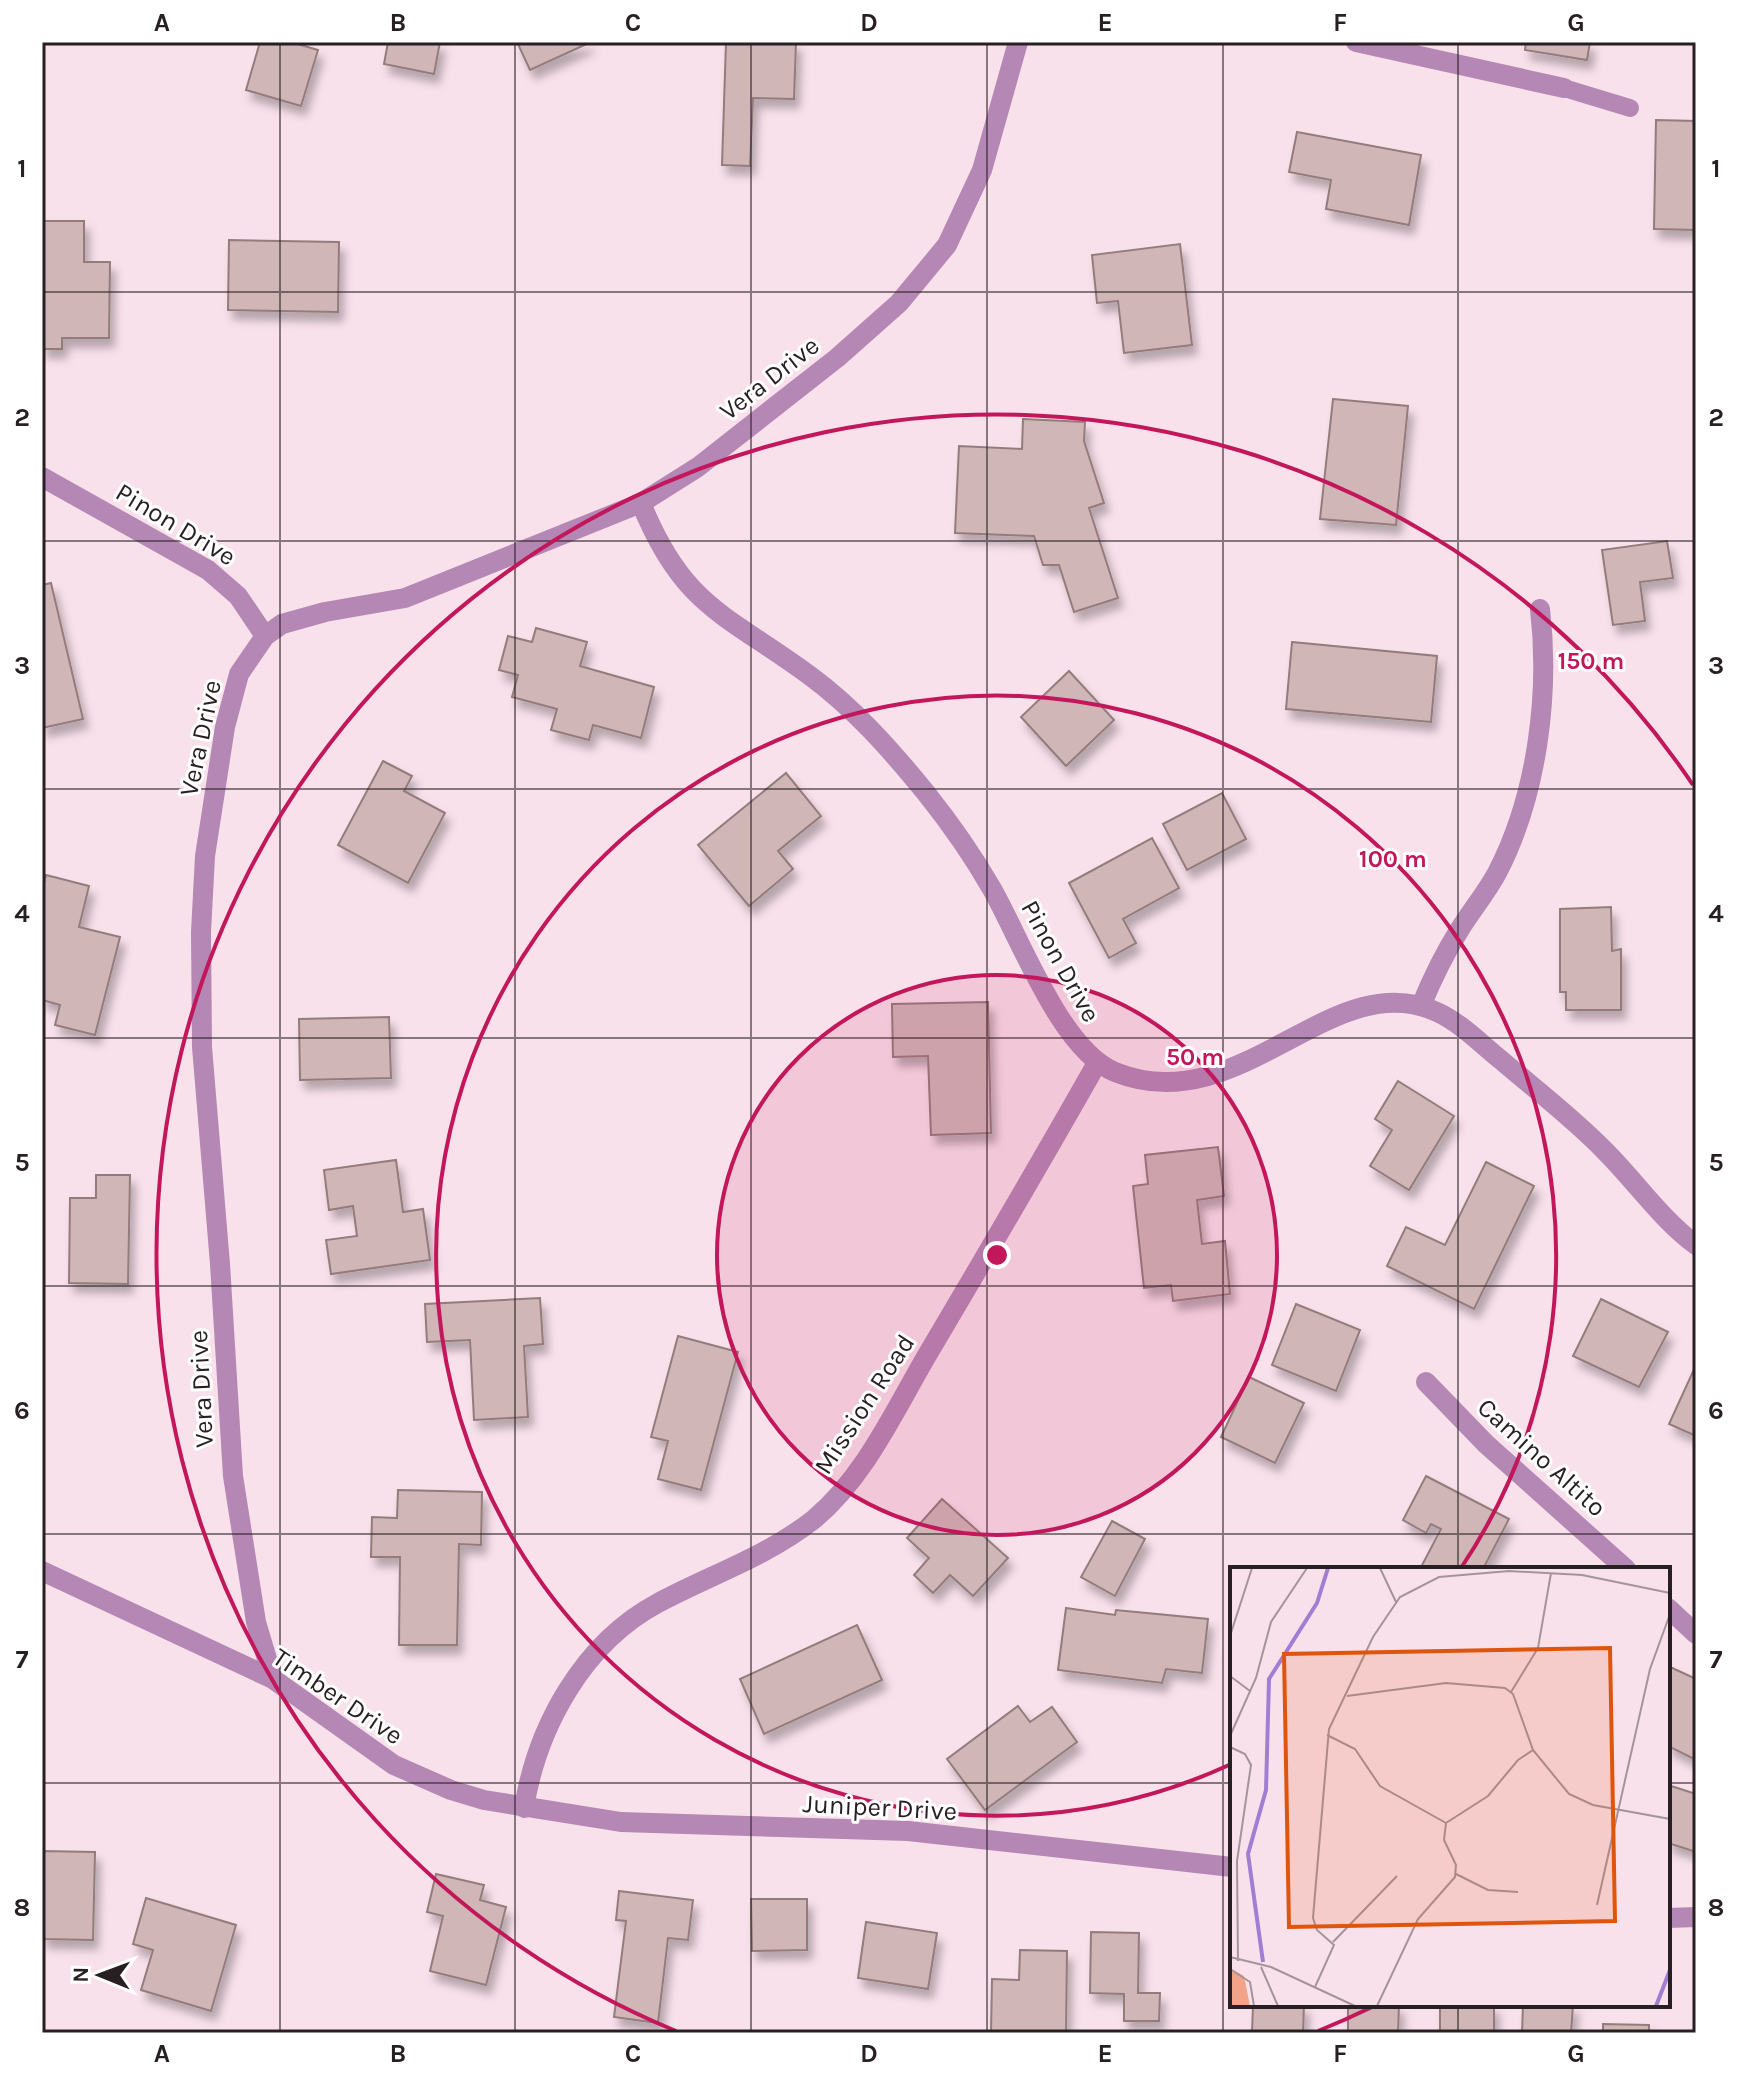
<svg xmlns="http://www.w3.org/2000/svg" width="1738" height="2075" viewBox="0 0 1738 2075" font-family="Karla,sans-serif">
<defs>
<filter id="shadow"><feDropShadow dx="5" dy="9" stdDeviation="4" flood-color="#0004"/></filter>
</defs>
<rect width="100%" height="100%" fill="#f9e1eb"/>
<g fill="#d0b6b7" stroke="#947c7d" stroke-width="2" filter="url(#shadow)">
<polygon points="260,42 291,42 318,50 301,106 246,90"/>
<polygon points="388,42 440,42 434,74 384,64"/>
<polygon points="517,42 591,42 530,70"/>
<polygon points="726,42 796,42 794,99 753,98 750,166 722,165"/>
<polygon points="1526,42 1590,42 1587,60 1525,50"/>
<polygon points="1656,120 1696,121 1696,230 1654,229"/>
<polygon points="1297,132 1421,155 1409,225 1326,209 1331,180 1289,172"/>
<polygon points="42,221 84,221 84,262 110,262 109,338 62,338 62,349 42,349"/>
<polygon points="229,240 339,242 338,312 228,310"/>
<polygon points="1180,244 1192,345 1124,353 1118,301 1097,303 1092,255"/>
<polygon points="1333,399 1408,406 1396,525 1320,519"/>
<polygon points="1023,419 1085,422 1084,441 1104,503 1089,508 1118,598 1074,612 1059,565 1043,565 1034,536 955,533 959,446 1022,449"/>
<polygon points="1667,541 1673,578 1640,582 1645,621 1613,625 1602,550"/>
<polygon points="51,583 83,719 42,728 42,585"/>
<polygon points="536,628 587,642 580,666 654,687 641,738 593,725 589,740 551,730 557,709 512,697 518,675 499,670 508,636 532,642"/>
<polygon points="1292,642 1437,656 1431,722 1286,709"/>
<polygon points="1069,671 1114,720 1066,766 1021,717"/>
<polygon points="383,761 412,776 404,791 445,813 408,883 338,845"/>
<polygon points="786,773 821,816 778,851 793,869 749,906 698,845"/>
<polygon points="1222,793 1246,839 1187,870 1163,824"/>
<polygon points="1152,838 1179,888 1123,919 1136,943 1109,958 1069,883"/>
<polygon points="46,875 89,886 79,927 120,937 95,1035 55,1025 60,1005 42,1000 42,891"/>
<polygon points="1611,907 1612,951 1621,949 1621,1010 1566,1010 1566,992 1560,992 1560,909"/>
<polygon points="988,1002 991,1133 931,1135 928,1056 893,1057 892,1004"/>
<polygon points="389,1017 391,1078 300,1080 299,1019"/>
<polygon points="1398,1081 1454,1116 1409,1190 1370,1166 1392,1130 1375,1119"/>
<polygon points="1218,1147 1224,1196 1197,1200 1202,1244 1225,1241 1230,1294 1173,1301 1171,1285 1144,1288 1133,1186 1148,1184 1145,1155"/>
<polygon points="396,1160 403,1212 423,1209 430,1260 331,1274 326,1240 357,1236 353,1206 329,1210 324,1170"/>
<polygon points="1486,1162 1534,1186 1474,1309 1387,1266 1406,1227 1445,1245"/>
<polygon points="96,1175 130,1175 128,1284 69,1283 70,1198 96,1198"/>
<polygon points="540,1298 543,1344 524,1346 528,1417 474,1420 470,1340 427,1342 425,1304"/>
<polygon points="1601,1299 1668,1332 1639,1387 1573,1356"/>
<polygon points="1296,1304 1360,1330 1336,1391 1272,1365"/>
<polygon points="678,1336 738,1352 701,1490 658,1479 668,1441 651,1437"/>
<polygon points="1696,1365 1696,1436 1669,1424"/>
<polygon points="1249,1377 1304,1403 1275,1463 1221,1437"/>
<polygon points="1426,1476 1509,1519 1483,1569 1420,1569 1441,1529 1431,1524 1426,1533 1403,1520"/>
<polygon points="398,1490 482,1492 481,1545 459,1544 457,1645 399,1645 400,1557 371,1557 372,1517 397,1518"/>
<polygon points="942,1499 1008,1558 973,1596 950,1575 933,1593 914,1575 929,1558 907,1538"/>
<polygon points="1112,1521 1145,1539 1115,1596 1081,1577"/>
<polygon points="1066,1608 1115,1615 1116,1610 1208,1619 1202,1673 1166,1669 1162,1683 1058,1670"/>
<polygon points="857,1625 882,1680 764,1734 740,1679"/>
<polygon points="1668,1666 1696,1679 1696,1760 1668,1746"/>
<polygon points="1018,1706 1030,1722 1052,1707 1077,1742 985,1810 947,1759"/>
<polygon points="1668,1785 1696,1794 1696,1852 1668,1843"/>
<polygon points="42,1851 95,1852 93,1940 42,1939"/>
<polygon points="436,1874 484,1885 480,1900 506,1907 486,1985 430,1971 443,1916 427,1912"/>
<polygon points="619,1891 693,1900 688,1940 668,1938 658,2023 614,2017 626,1921 616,1920"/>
<polygon points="146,1898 236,1925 211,2011 141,1990 153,1950 133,1944"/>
<polygon points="751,1899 807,1899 807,1950 752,1951"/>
<polygon points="866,1922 937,1933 928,1989 858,1978"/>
<polygon points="1091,1932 1139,1933 1138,1993 1160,1993 1159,2021 1124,2021 1124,1994 1090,1993"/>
<polygon points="1020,1950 1067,1951 1066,2033 991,2033 992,1979 1019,1980"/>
<polygon points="1253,2005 1304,2005 1303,2033 1252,2033"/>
<polygon points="1348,2005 1399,2005 1398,2033 1348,2033"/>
<rect x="1440" y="2005" width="54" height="28"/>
<polygon points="1523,2005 1573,2005 1571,2033 1522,2033"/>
<polygon points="1603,2024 1649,2025 1649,2033 1603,2033"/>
</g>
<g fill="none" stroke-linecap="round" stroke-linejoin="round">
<polyline stroke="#b487b4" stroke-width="18" points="1564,88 1630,108"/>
<g stroke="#b487b4" stroke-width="20">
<polyline points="1356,42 1564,88"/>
<polyline points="42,477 208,570 238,596 265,636"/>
<path d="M641,503C683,607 726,614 809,675C853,707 891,750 926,793C950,823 973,856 992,889C1021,940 1061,1050 1115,1072C1240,1123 1332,963 1437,1012C1461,1023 1481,1044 1501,1060C1536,1090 1573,1118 1605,1151C1636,1182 1661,1219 1696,1245"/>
<path d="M1421,1006C1432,979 1444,954 1460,929C1472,910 1486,893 1497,873C1537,796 1550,695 1540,609"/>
<polyline points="1426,1382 1486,1444 1626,1569"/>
<polyline points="42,1571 273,1679 394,1765 451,1790 484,1800 621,1822 908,1831 1232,1867"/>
<polyline points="1668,1608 1696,1634"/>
<polyline points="273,1679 256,1622 233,1476 220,1264 202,1047 201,932 205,856 225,727 239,674 265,636 282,624 325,612 405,598 641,503 698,467 837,358 899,303 947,245 982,170 1018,42"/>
<path d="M524,1808C537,1727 583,1643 658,1603C710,1575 766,1557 813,1520C864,1478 894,1412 926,1357C984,1259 1041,1162 1097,1063"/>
<polyline points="1668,1918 1696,1917"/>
</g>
</g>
<path fill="none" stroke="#281f23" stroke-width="2" stroke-opacity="0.55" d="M280,42V2033M515,42V2033M751,42V2033M987,42V2033M1223,42V2033M1458,42V1569M42,292H1696M42,541H1696M42,789H1696M42,1038H1696M42,1286H1696M42,1534H1696M42,1783H1232M1668,1783H1696M1458,2005V2033"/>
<circle cx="997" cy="1255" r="280" fill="#c2185b" fill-opacity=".12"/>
<g fill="none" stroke="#c2185b" stroke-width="4">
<circle cx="997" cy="1255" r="280"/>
<path d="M1229 1765A560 560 0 1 1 1461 1568"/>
<path d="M1372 2007A840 840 0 0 1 1318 2031M676 2031A840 840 0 1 1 1693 785"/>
</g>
<g text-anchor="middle" stroke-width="6" stroke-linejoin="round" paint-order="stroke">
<g font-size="26" fill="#281f23" stroke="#fff">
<text transform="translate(769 378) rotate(-38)" y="9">Vera Drive</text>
<text transform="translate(176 524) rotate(31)" y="9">Pinon Drive</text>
<text transform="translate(200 738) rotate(-78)" y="9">Vera Drive</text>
<text transform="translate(1061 961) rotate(61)" y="9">Pinon Drive</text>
<text transform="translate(201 1389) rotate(-93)" y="9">Vera Drive</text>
<text transform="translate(864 1404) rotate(-57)" y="9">Mission Road</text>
<text transform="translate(1542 1457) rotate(42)" y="9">Camino Altito</text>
<text transform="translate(338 1696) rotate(34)" y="9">Timber Drive</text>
<text transform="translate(880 1807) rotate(3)" y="9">Juniper Drive</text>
</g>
</g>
<g transform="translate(1230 1567)">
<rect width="440" height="440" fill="#f9e1eb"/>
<path d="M0,401L14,409L20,439H0Z" fill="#f3a387"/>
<path fill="none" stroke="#a17ed2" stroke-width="4" d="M33,395L18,287L36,223L39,112L87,36L98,1M426,439L440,403"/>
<path fill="none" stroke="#a5939b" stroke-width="2" d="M150,1L166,35M0,69L22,1M0,109L20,124M281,125L308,81L321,6M117,129L216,116L275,121L283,127L303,183L339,227L363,238L440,252M97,168L125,182L150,219L216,256M0,169L26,111L41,55L77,1M0,180L15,187L21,198L7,294L8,394M226,307L258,323L288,325M367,338L420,102L440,47M103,375L167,309M0,390L41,400L125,439M31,400L48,439M0,402L20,415L24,439M85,420L104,378L87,363L83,351L99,162L143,70L170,30L209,10L279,4L352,8L440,26M147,439L188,352L225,310L226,298L214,273L216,256L258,229L288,193L303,183"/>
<path fill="#de560d" fill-opacity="0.15" stroke="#de560d" stroke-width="4" d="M380,81L385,354L59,360L54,87Z"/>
<rect width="440" height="440" fill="none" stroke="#281f23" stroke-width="4"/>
</g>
<circle cx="997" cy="1255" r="12" fill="#c2185b" stroke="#fff" stroke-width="4"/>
<g font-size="24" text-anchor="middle" font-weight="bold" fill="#c2185b" stroke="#fff" stroke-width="6" stroke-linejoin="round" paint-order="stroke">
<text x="1591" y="669">150 m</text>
<text x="1393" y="867">100 m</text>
<text x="1195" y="1065">50 m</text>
</g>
<rect width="1738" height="2075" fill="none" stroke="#ffffff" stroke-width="88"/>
<g transform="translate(100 1975) rotate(271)" stroke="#ffffff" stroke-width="6" paint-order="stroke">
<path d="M0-6L14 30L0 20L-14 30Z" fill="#281f23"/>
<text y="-12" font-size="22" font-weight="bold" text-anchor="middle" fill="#281f23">N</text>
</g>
<rect x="44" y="44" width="1650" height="1987" fill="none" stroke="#281f23" stroke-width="3"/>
<g font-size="26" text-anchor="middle" font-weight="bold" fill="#281f23">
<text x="162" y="31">A</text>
<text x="398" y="31">B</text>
<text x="633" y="31">C</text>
<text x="869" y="31">D</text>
<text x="1105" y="31">E</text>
<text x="1340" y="31">F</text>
<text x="1576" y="31">G</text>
<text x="22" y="177">1</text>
<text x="1716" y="177">1</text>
<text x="22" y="426">2</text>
<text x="1716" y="426">2</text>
<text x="22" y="674">3</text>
<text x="1716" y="674">3</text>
<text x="22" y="922">4</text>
<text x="1716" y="922">4</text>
<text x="22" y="1171">5</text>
<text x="1716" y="1171">5</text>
<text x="22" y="1419">6</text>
<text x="1716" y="1419">6</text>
<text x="22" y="1668">7</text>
<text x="1716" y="1668">7</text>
<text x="22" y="1916">8</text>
<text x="1716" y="1916">8</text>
<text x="162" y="2062">A</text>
<text x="398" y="2062">B</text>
<text x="633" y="2062">C</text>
<text x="869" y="2062">D</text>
<text x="1105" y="2062">E</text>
<text x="1340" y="2062">F</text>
<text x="1576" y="2062">G</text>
</g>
</svg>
